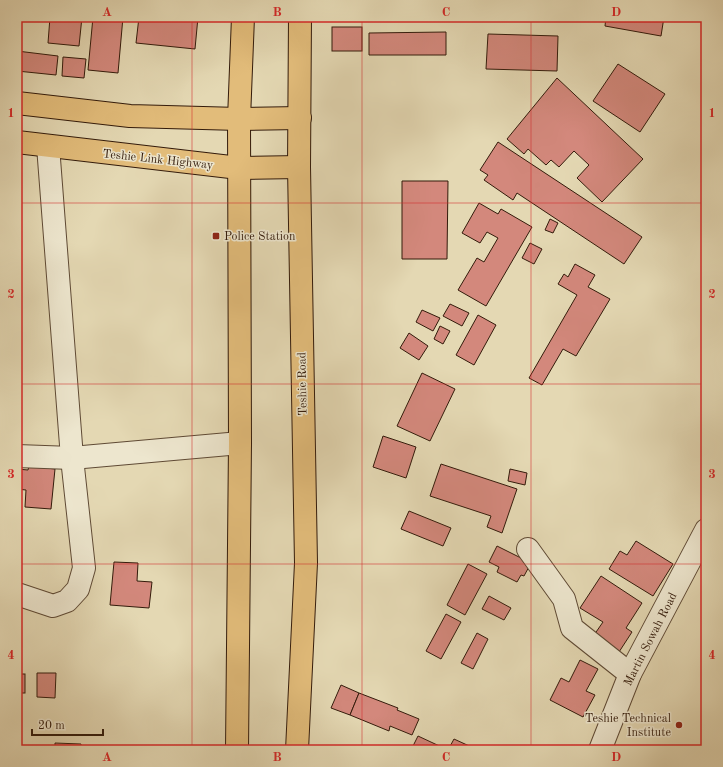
<svg xmlns="http://www.w3.org/2000/svg" width="723" height="767" viewBox="0 0 723 767" font-family="'Old Standard TT',serif">
<rect width="100%" height="100%" fill="#e4d8b3"/>
<filter id="stains"><feTurbulence type="fractalNoise" baseFrequency=".005" numOctaves="4"/><feColorMatrix values="0 0 0 0 .2 0 0 0 0 .09 0 0 0 0 .02 0 0 0 .5 -.17"/></filter>
<radialGradient id="worn" r=".72"><stop offset=".6" stop-color="#630" stop-opacity="0"/><stop offset="1" stop-color="#630" stop-opacity=".3"/></radialGradient>
<g fill="#d3887c" stroke="#331b0b">
<polygon points="50,17 82,17 79,46 48,43"/>
<polygon points="93,17 123,17 118,73 88,70"/>
<polygon points="139,17 198,17 195,49 136,43"/>
<polygon points="606,17 664,17 661,36 605,26"/>
<rect x="332" y="27" width="30" height="24"/>
<polygon points="446,32 446,55 369,55 369,33"/>
<polygon points="488,34 558,36 557,71 486,69"/>
<polygon points="17,51 58,56 56,75 17,71"/>
<polygon points="63,57 86,59 84,78 62,76"/>
<polygon points="618,64 665,94 640,132 593,101"/>
<polygon points="557,78 643,159 602,202 577,178 589,165 574,151 559,167 551,160 546,165 528,149 524,154 507,139"/>
<polygon points="498,142 642,237 624,264 517,193 513,200 484,180 488,175 480,170"/>
<polygon points="402,181 448,181 447,259 402,259"/>
<polygon points="479,203 498,214 501,209 532,227 486,306 458,290 477,258 484,262 498,238 487,232 480,243 462,233"/>
<polygon points="550,219 558,223 553,233 545,230"/>
<polygon points="530,243 542,249 534,264 522,258"/>
<polygon points="575,264 595,275 588,287 610,299 576,356 563,349 542,385 529,378 577,295 558,284 564,274 568,277"/>
<polygon points="450,304 469,313 462,326 443,316"/>
<polygon points="422,310 440,318 433,331 416,322"/>
<polygon points="478,315 496,325 474,365 456,355"/>
<polygon points="440,326 450,331 443,344 434,339"/>
<polygon points="409,333 428,346 419,360 400,348"/>
<polygon points="422,373 455,389 430,441 397,426"/>
<polygon points="383,436 416,447 406,478 373,467"/>
<polygon points="441,464 517,489 502,533 487,527 491,516 430,496"/>
<polygon points="29,466 55,469 51,509 25,507 26,490 17,489 17,469 28,470"/>
<polygon points="510,469 527,473 525,485 508,481"/>
<polygon points="409,511 451,528 443,546 401,529"/>
<polygon points="636,541 673,564 653,596 609,569 620,551 627,555"/>
<polygon points="497,546 531,563 524,576 521,575 517,582 497,572 499,567 489,562"/>
<polygon points="114,562 138,563 137,581 152,582 149,608 110,605"/>
<polygon points="468,564 487,574 465,615 447,605"/>
<polygon points="601,576 642,603 626,628 632,632 619,652 594,635 603,622 580,608"/>
<polygon points="489,596 511,608 504,620 482,609"/>
<polygon points="446,614 461,622 441,659 426,651"/>
<polygon points="477,633 488,639 473,669 461,663"/>
<polygon points="580,660 598,669 586,691 595,695 583,717 550,700 561,678 569,682"/>
<polygon points="37,673 56,673 55,698 37,697"/>
<rect x="17" y="674" width="8" height="19"/>
<polygon points="341,685 359,693 350,715 331,708"/>
<polygon points="359,693 398,708 397,710 419,719 412,735 390,726 389,731 350,715"/>
<polygon points="418,736 448,750 411,750"/>
<polygon points="454,739 478,750 448,750"/>
<polygon points="55,743 81,744 81,750 55,750"/>
</g>
<g fill="none" stroke-linecap="round" stroke-linejoin="round">
<defs>
<g id="minor">
<polyline points="17,456 72,458 240,443"/>
<polyline points="528,549 564,599 572,628 630,674"/>
<polyline points="17,594 53,606 67,601 78,589 84,568 72,458 48,146"/>
<polyline points="600,750 630,674 706,530"/>
</g>
<g id="major">
<polyline points="17,103 130,116 239,119 300,118"/>
<polyline points="17,142 239,168 299,167"/>
<polyline points="237,750 240,443 239,119 243,17"/>
<polyline points="297,750 306,563 299,167 300,17"/>
</g>
</defs>
<use href="#minor" stroke="#5f4a35" stroke-width="24"/>
<use href="#major" stroke="#331b0b" stroke-width="24"/>
<use href="#minor" stroke="#ede6ce" stroke-width="22"/>
<use href="#major" stroke="#e2bc7a" stroke-width="22"/>
</g>
<path fill="none" stroke="#d62828" stroke-width="1" stroke-opacity="0.55" d="M192,17V750M362,17V750M531,17V750M17,203H706M17,384H706M17,564H706"/>
<g fill="#8f2418" stroke="#ede6ce" stroke-width="1.5">
<rect x="212" y="232" width="8" height="8" rx="2"/>
<circle cx="679" cy="725" r="4"/>
</g>
<g text-anchor="middle" stroke-width="3" stroke-linejoin="round" paint-order="stroke">
<g font-size="12" fill="#331b0b" stroke="#ede6ce">
<text transform="translate(158 159) rotate(6)" y="4">Teshie Link Highway</text>
<text transform="translate(302 384) rotate(-91)" y="4">Teshie Road</text>
<text transform="translate(650 639) rotate(-63)" y="4">Martin Sowah Road</text>
</g>
<g font-size="12" fill="#331b0b" stroke="#ede6ce" text-anchor="start">
<text x="224" y="240">Police Station</text>
<text x="671" y="722" text-anchor="end">Teshie Technical<tspan x="671" dy="14">Institute</tspan></text>
</g>
</g>
<rect width="723" height="767" fill="none" stroke="#e4d8b3" stroke-width="44"/>
<path d="M32 729v6h71v-6" fill="none" stroke="#331b0b" stroke-width="2"/>
<text x="38" y="729" font-size="12" fill="#331b0b" stroke="#ede6ce" stroke-width="3" paint-order="stroke">20 m</text>
<rect x="22" y="22" width="679" height="723" fill="none" stroke="#d62828" stroke-width="1.5"/>
<g font-size="13" text-anchor="middle" font-weight="bold" fill="#d62828">
<text x="107" y="16">A</text>
<text x="277" y="16">B</text>
<text x="446" y="16">C</text>
<text x="616" y="16">D</text>
<text x="11" y="117">1</text>
<text x="712" y="117">1</text>
<text x="11" y="298">2</text>
<text x="712" y="298">2</text>
<text x="11" y="478">3</text>
<text x="712" y="478">3</text>
<text x="11" y="659">4</text>
<text x="712" y="659">4</text>
<text x="107" y="761">A</text>
<text x="277" y="761">B</text>
<text x="446" y="761">C</text>
<text x="616" y="761">D</text>
</g>
<rect width="100%" height="100%" filter="url(#stains)"/>
<rect width="100%" height="100%" fill="url(#worn)"/>
</svg>
